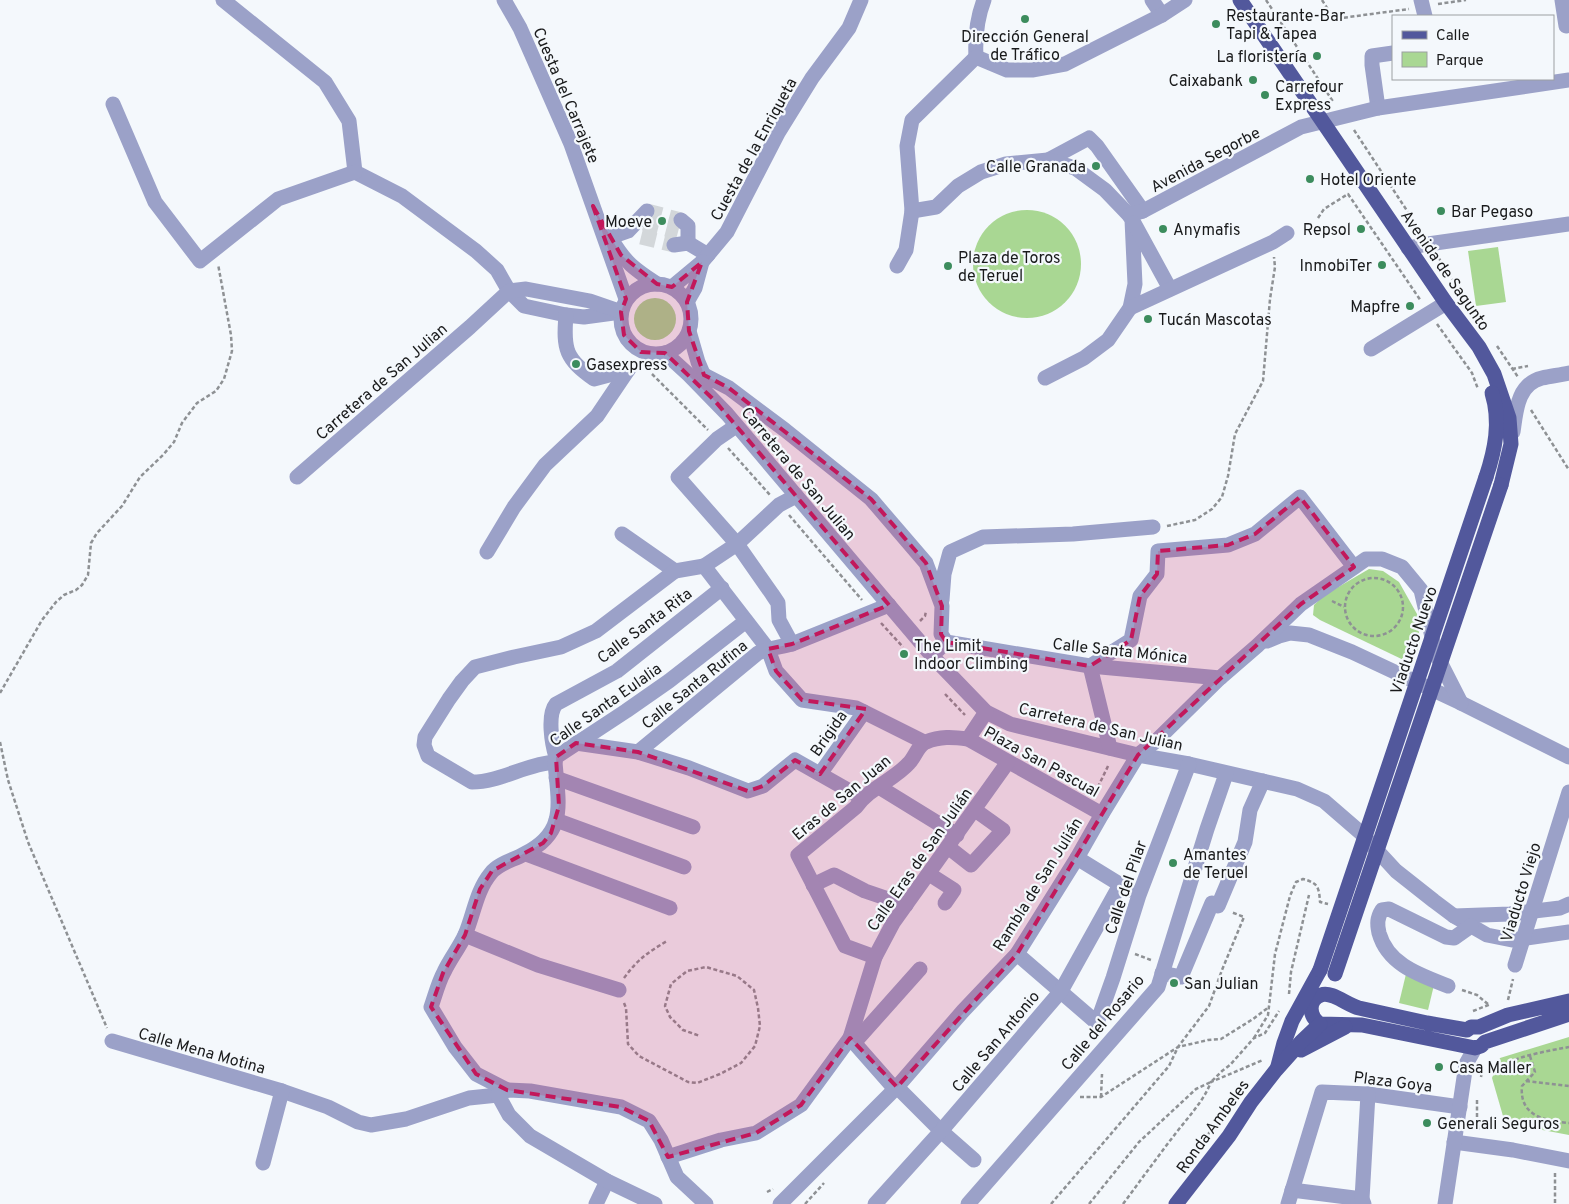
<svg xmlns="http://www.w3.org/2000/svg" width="1569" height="1204" viewBox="0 0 1569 1204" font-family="Overpass,sans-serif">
<rect width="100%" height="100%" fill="#f4f8fc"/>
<g fill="#a9d793">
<circle cx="1027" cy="264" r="54"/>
<polygon points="1498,247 1506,302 1476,306 1468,251"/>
<circle cx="655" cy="319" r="21"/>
<polygon points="1369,569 1383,571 1399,582 1417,614 1420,643 1412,664 1320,620 1313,615 1314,605 1323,596"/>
<polygon points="1406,974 1434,985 1428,1010 1399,1003"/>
<polygon points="1569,1037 1569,1135 1505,1123 1492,1078 1500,1058"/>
</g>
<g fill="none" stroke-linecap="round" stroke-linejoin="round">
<g stroke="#d3d7da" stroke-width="15" stroke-dasharray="15 8" stroke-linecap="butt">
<polyline points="647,211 681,220"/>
<polyline points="644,223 678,232"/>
<polyline points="641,237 674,245"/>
</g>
<g stroke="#8e9194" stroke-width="2.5" stroke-dasharray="4 2.5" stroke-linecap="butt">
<polyline points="1266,0 1334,103"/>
<polyline points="1322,0 1334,19 1409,9"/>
<polyline points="1438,4 1466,0"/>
<polyline points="1354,130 1421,232"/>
<polyline points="1318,218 1324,209 1348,194 1421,301"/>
<polyline points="1438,257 1486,329"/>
<polyline points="1437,324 1472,373 1478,389"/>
<polyline points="1497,346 1518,377"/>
<polyline points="1512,369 1528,366"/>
<polyline points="652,374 708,430"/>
<polyline points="1531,410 1569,470"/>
<polyline points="728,448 770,495"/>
<polyline points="789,515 862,600"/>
<polyline points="1167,526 1195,520 1212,509 1222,497 1228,476 1235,434 1263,381 1270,299 1275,267 1274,257"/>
<circle cx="1374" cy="607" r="29"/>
<polyline points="1332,601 1344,607"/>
<polyline points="920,621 925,616 926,611"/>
<polyline points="881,623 903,647"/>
<polyline points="0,693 42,620 56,602 64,595 76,590 82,585 88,575 91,543 97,533 122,506 140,477 163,455 174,442 182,423 197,403 216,391 224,379 232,351 231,335 218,264"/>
<polyline points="945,694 965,715"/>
<polyline points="0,742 8,780 28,842 107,1028"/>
<polyline points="1095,793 1109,764"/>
<polyline points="1135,954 1151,960"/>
<path d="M624,978C638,959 647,953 667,941"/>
<polyline points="1462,990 1477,995 1489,1005"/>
<polyline points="1289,994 1291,972 1309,895"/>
<polyline points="1508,1000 1513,979"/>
<polyline points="624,1003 626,1008 628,1044 639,1056 688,1082 697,1083 720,1074 741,1063 755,1046 760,1026 758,1008 754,990 737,976 706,967 687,971 671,984 665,1006 670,1017 683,1030 700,1036"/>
<polyline points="1473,1011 1491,1004"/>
<path d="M1254,1038L1268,1015L1275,954L1290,896L1296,882L1303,879C1318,883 1319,887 1320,902L1328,904"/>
<path d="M1530,1056L1535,1072L1522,1086C1519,1116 1545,1121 1569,1123"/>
<path d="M1503,1065C1522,1055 1548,1051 1569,1047"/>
<polyline points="1481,1077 1483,1065"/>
<polyline points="1526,1081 1569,1086"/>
<polyline points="1080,1097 1101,1097 1178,1047 1208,1040 1221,1039 1253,1019 1269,1007"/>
<polyline points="1101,1097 1102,1074"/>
<polyline points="1477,1100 1477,1124 1481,1130"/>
<polyline points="1207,1141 1206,1137 1228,1108"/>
<polyline points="1555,1173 1555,1204"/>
<polyline points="767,1192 773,1189"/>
<polyline points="805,1204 824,1183"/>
<polyline points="1051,1204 1169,1066 1178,1047 1209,1006 1222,970 1244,917 1231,912"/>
<polyline points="1089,1204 1139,1142 1196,1089 1211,1082 1222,1071 1230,1065 1254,1038 1265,1033 1279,1011"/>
<path d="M1123,1204C1141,1180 1158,1156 1176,1133C1189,1116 1203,1102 1211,1082L1263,1060"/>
</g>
<g stroke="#9ba1c8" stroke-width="15">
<polyline points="223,0 325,82 349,121 355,172 402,196 476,251 497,270 509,291 524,306 566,315 584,317 621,312"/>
<polyline points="504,0 520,28 571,144 626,299"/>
<polyline points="1152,0 1162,15"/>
<polyline points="1421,0 1425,16"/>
<polyline points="1562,0 1566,26"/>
<polyline points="976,57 1007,70 1032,70 1065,64 1162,15 1185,0"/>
<path d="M976,57C975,38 977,18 984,0"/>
<polyline points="113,104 155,202 200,261 278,199 355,172"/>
<polyline points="1378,108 1372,65 1372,56 1393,53"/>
<polyline points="1048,160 1089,138 1097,146 1143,211"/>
<polyline points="912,211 936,207 958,186 981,172 1006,164 1048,160 1075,168 1105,190 1129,215 1132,220 1135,284 1130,308 1108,340 1084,358 1045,378"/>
<polyline points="1129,215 1143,211 1301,127 1378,108 1569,80"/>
<polyline points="681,220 688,226 688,243"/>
<polyline points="1134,223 1170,289"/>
<polyline points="611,237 628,231 647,211"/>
<path d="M612,240C625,263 636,270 657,284"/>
<polyline points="674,245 688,243 708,255"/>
<polyline points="1408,248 1428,244 1569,224"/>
<polyline points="897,266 906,250 912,211 907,146 912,120 976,57"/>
<circle cx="656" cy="319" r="35"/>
<polyline points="672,287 702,262 727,232 778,133 812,78 849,28 861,0"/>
<polyline points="687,302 695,288 702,262"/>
<polyline points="1130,308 1273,242 1287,233"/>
<path d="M566,315C563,350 566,359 594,379L628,370L630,367"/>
<polyline points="689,331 698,362 707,383"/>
<polyline points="1371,349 1446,303"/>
<polyline points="665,353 689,375 727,414 932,656 986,712 1010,724 1138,755 1189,764 1297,789 1324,801 1361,833 1396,871 1434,901 1454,916 1487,935 1512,940 1569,932"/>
<polyline points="704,375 729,388 785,430 871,499 926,563 942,606 941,634 946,642"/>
<polyline points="736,426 717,439 678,477 737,544 772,594 778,603 779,620 792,644"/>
<path d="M1513,432C1516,412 1517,384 1542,378C1551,376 1560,375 1569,373"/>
<polyline points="297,477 470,327 509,291 526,289 590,301 619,311"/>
<polyline points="622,534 675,571 704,566 768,649 776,671 802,700 856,708 924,742"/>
<polyline points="487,552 514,507 545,465 597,416 628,370"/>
<polyline points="704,566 737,544 779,505 796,496"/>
<polyline points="942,600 944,574 950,552 983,537 1073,534 1153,527"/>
<polyline points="1267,641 1279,636 1290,633 1309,635 1352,652 1461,703 1569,757"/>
<polyline points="938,650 946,642 1090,666 1220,678"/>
<polyline points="968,739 986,712"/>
<polyline points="576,743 638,752 689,768 748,791 763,786 795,760 862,798"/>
<polyline points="1110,748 1090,666 1131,640 1140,596 1157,574 1158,551 1228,545 1255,534 1300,497 1354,567"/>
<path d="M638,752L758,653C769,648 781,647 792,644L889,605"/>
<path d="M556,757C552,744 547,715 556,704L617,671L722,588"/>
<path d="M555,762C526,764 500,782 472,782L428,756L424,745L425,737L449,699L462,681L475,667L514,657L561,647L596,631L675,571"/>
<polyline points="820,774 864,712"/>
<polyline points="556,778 693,827"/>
<polyline points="879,787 957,835"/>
<polyline points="556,820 684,867"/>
<polyline points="948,847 971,865 1003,830 975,810"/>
<polyline points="526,854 670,908"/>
<polyline points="1077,858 1129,890"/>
<polyline points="929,874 954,890 945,903"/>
<polyline points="813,885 834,875 865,891 906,905"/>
<polyline points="1454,916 1510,914 1560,908 1569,904"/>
<polyline points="465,935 538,965 619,990"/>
<polyline points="1017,954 1097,1023 1113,978 1139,895 1189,764"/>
<path d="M875,957L845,946L798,855L856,807C869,788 894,780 909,763C915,757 918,745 926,742C940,736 953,737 968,739L1102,814"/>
<polyline points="1162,973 1181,977 1212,903 1218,906 1245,842 1250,810 1263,781"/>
<path d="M1448,986C1420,975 1388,965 1379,933C1377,924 1377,918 1382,910L1389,909L1446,937L1454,938L1471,926"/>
<polyline points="112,1041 282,1091 328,1107 358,1122 371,1125 406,1119 469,1098 498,1095"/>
<polyline points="854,1043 920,969"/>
<polyline points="897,1087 941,1131 974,1160"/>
<polyline points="894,1088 850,1038 875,957 893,923 1008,762"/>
<path d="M507,1090L476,1074L455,1047L431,1007C435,996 438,983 444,972C450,959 459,948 465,935C474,914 476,891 491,873C499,863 514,860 524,854C568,832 558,803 555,762L556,757L626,711L669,681L746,621"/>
<polyline points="1454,1142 1513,1150 1569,1161"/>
<polyline points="668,1157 721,1140 756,1133 801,1105 850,1038"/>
<polyline points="263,1163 282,1091"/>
<polyline points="1292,1190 1362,1199"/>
<polyline points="596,1204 607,1181"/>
<polyline points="655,1204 607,1181 530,1136 509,1115 498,1095 507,1090 530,1091 621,1107 649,1121 661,1140 677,1177 706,1204"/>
<polyline points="780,1204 897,1087 963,1011 1017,954 1077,858 1102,814 1138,755 1156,741 1220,678 1257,646 1301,604 1366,559 1382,559 1402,567 1421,590 1436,654 1461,703"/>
<polyline points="875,1204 941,1131 1061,991 1120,885"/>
<polyline points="968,1204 1158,987 1207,829 1226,774"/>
<polyline points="1288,1204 1322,1092 1368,1094 1460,1107"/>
<polyline points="1364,1204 1362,1199 1368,1094"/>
<polyline points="1445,1204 1466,1064 1475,1048"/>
</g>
<g stroke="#52589c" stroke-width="15">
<polyline points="1240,0 1446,303 1479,347 1494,374 1509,418 1511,444 1501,485"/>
<path d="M1486,477C1495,450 1501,422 1492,393"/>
<path d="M1569,1001L1508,1015L1479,1027H1471L1467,1030L1427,1023L1359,1008C1347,1005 1332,991 1321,995C1307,1000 1309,1017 1320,1024L1362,1025L1475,1048L1481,1046L1485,1042L1569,1014"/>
<polyline points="1301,1050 1345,1027"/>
<polyline points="1278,1066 1284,1043 1292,1021 1320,970"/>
<polyline points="1176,1204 1229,1136 1251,1102 1276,1070 1301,1042 1320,1024"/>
</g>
<polyline stroke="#9ba1c8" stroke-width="15" points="1515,965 1569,792"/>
<g stroke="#52589c" stroke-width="15">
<polyline points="1320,970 1486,477"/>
<polyline points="1335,974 1501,485"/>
</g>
</g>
<path fill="#c2185b" fill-opacity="0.2" stroke="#c2185b" stroke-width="4" stroke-dasharray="10 6" stroke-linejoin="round" d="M593,206L621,255L657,284L672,287L702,262L687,302L689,331L704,375L729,388L871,499L926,563L942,606L941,634L946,642L1090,666L1131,640L1140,596L1157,574L1158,551L1228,545L1255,534L1300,497L1354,567L1301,604L1138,755L1017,954L897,1087L850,1038L801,1105L756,1133L668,1157L649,1121L621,1107L507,1090L476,1074L431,1007L443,973L465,935L480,889L492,871L543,843L551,833L559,806L556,757L576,743L638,752L748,791L763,786L795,760L820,774L866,709L802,700L776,671L768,649L792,644L889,605L715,401L665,353L641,352L624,335L621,312L626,299Z"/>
<g fill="#3c8c5d" stroke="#f4f8fc" stroke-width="2">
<circle cx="1025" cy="19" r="5"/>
<circle cx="1216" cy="24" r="5"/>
<circle cx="1317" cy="56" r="5"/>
<circle cx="1253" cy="80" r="5"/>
<circle cx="1265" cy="95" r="5"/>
<circle cx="1096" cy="166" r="5"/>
<circle cx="1310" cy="179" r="5"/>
<circle cx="1441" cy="211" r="5"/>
<circle cx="662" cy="221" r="5"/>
<circle cx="1163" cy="229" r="5"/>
<circle cx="1361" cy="229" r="5"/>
<circle cx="1382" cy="265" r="5"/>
<circle cx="948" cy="266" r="5"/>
<circle cx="1410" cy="306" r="5"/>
<circle cx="1148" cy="319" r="5"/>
<circle cx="576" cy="364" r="5"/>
<circle cx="904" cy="654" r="5"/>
<circle cx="1173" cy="863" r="5"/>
<circle cx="1174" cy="983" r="5"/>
<circle cx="1439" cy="1067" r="5"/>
<circle cx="1427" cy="1123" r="5"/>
</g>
<g text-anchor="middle" stroke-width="4.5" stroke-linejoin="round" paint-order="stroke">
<g font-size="16" fill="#191a1b" stroke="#f4f8fc" text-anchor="start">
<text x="1226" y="21">Restaurante-Bar<tspan x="1226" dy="18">Tapi &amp; Tapea</tspan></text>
<text x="1025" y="42" text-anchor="middle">Dirección General<tspan x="1025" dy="18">de Tráfico</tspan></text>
<text x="1307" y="62" text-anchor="end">La floristería</text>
<text x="1243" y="86" text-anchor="end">Caixabank</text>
<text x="1275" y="92">Carrefour<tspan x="1275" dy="18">Express</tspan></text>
<text x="1086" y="172" text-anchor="end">Calle Granada</text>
<text x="1320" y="185">Hotel Oriente</text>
<text x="1451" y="217">Bar Pegaso</text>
<text x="652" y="227" text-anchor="end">Moeve</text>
<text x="1173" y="235">Anymafis</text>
<text x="1351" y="235" text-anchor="end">Repsol</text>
<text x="958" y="263">Plaza de Toros<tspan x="958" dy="18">de Teruel</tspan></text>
<text x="1372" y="271" text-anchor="end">InmobiTer</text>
<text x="1400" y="312" text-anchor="end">Mapfre</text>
<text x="1158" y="325">Tucán Mascotas</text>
<text x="586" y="370">Gasexpress</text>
<text x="914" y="651">The Limit<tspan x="914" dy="18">Indoor Climbing</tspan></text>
<text x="1183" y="860">Amantes<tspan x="1183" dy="18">de Teruel</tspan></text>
<text x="1184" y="989">San Julian</text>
<text x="1449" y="1073">Casa Maller</text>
<text x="1437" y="1129">Generali Seguros</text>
</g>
<g font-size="16" fill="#191a1b" stroke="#f4f8fc">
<text transform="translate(567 95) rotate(67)" y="6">Cuesta del Carrajete</text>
<text transform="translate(753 149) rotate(-61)" y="6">Cuesta de la Enriqueta</text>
<text transform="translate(1205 159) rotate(-28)" y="6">Avenida Segorbe</text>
<text transform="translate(1446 270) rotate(55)" y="6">Avenida de Sagunto</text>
<text transform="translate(381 381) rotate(-41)" y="6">Carretera de San Julian</text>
<text transform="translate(799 473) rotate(50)" y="6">Carretera de San Julian</text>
<text transform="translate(644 625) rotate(-37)" y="6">Calle Santa Rita</text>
<text transform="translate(1413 640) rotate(-71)" y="6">Viaducto Nuevo</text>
<text transform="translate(1120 650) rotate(6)" y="6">Calle Santa Mónica</text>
<text transform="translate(694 684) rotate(-39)" y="6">Calle Santa Rufina</text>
<text transform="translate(605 704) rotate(-35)" y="6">Calle Santa Eulalia</text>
<text transform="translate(1101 726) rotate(13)" y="6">Carretera de San Julian</text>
<text transform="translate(828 733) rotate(-55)" y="6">Brigida</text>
<text transform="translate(1042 761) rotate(29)" y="6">Plaza San Pascual</text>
<text transform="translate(841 797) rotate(-40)" y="6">Eras de San Juan</text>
<text transform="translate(919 859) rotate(-55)" y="6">Calle Eras de San Julián</text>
<text transform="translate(1037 884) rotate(-58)" y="6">Rambla de San Julián</text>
<text transform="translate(1125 887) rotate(-71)" y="6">Calle del Pilar</text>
<text transform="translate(1520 892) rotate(-73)" y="6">Viaducto Viejo</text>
<text transform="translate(1102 1022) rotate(-50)" y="6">Calle del Rosario</text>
<text transform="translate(995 1041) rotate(-50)" y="6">Calle San Antonio</text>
<text transform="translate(202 1050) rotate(16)" y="6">Calle Mena Motina</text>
<text transform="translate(1393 1081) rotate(7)" y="6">Plaza Goya</text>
<text transform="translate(1212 1126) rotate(-54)" y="6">Ronda Ambeles</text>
</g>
</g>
<rect x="1392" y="15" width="162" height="65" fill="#f4f8fc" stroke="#9c9fa2"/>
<rect x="1402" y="31" width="25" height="8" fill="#52589c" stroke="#9c9fa2"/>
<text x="1436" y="40" font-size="15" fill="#191a1b">Calle</text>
<rect x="1402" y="52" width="25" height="15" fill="#a9d793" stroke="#9c9fa2"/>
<text x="1436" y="65" font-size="15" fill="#191a1b">Parque</text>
</svg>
